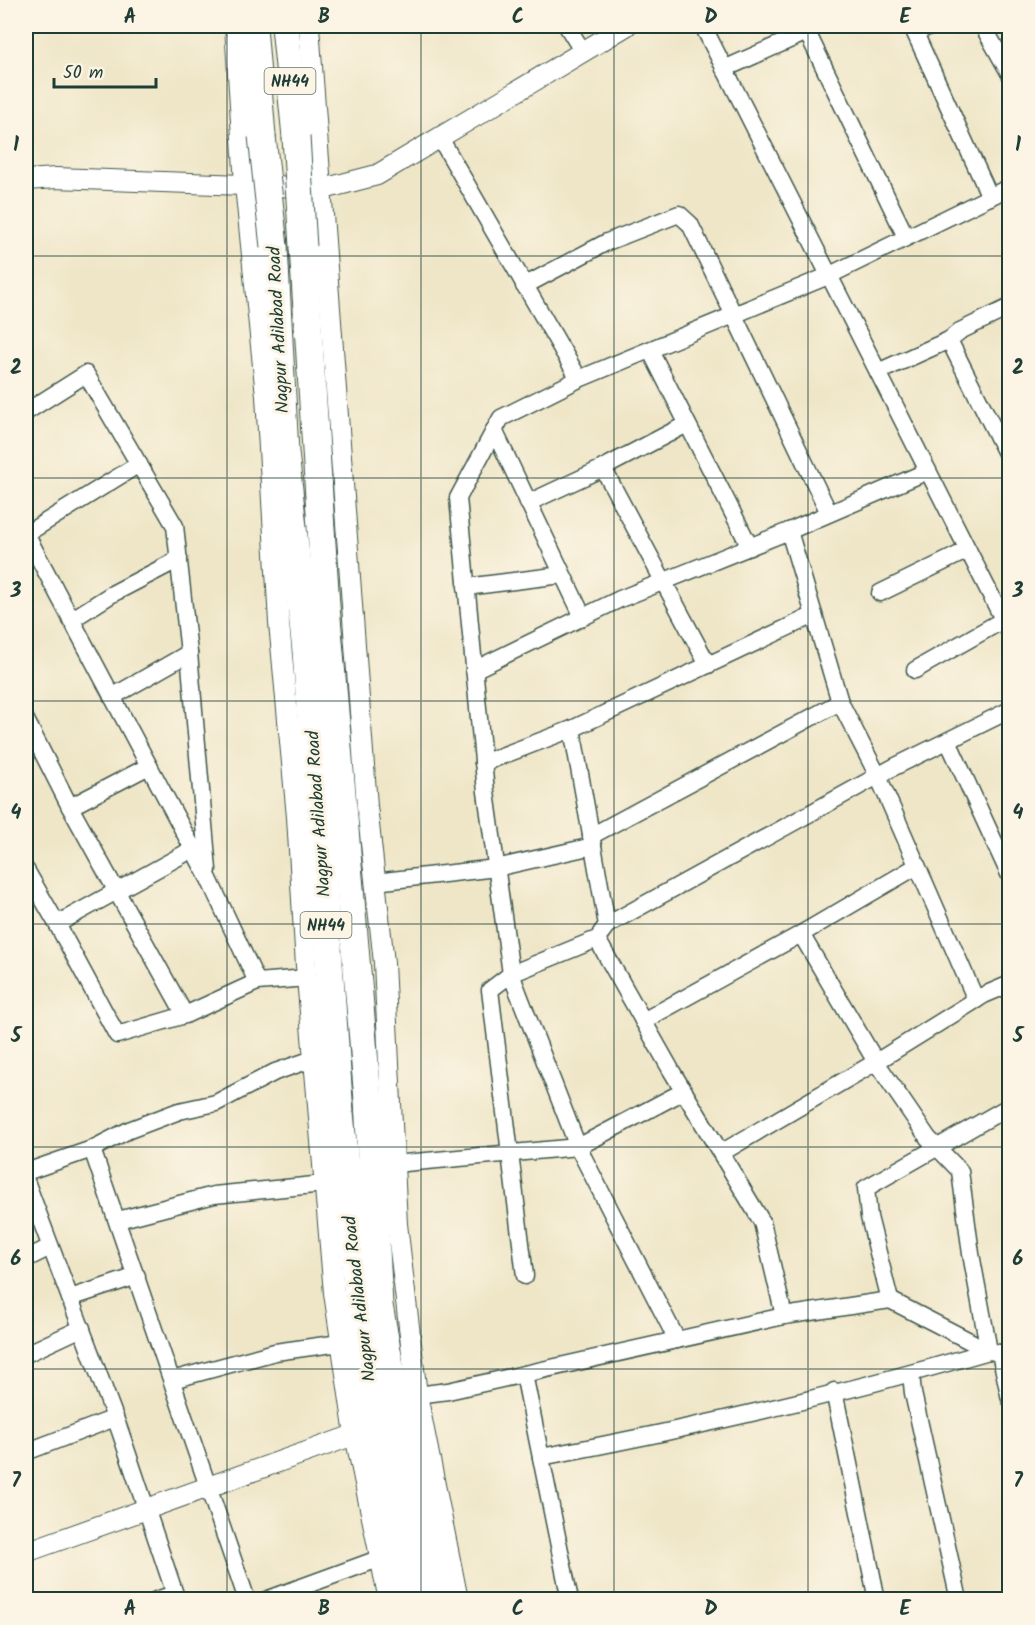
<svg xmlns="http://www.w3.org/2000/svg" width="1035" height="1625" viewBox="0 0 1035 1625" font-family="Kalam,sans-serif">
<rect width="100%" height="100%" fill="#fcf5e5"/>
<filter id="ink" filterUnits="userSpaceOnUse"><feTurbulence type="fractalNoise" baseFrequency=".0167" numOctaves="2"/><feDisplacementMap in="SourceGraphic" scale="12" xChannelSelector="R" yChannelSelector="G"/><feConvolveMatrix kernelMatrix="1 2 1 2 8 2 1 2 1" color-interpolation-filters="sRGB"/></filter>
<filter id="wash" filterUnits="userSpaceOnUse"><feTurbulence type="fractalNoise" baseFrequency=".008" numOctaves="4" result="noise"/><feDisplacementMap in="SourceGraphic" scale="24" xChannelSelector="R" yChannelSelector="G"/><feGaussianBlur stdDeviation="1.35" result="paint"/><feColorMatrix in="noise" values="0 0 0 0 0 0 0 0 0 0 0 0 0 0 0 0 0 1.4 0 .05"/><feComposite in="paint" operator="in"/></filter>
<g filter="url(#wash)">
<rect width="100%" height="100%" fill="#efe6c8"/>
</g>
<g filter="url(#ink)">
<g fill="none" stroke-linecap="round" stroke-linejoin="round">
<defs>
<g id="minor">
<polyline points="567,26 583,52"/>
<polyline points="703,26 1010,633"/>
<polyline points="930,26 915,33 990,197"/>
<polyline points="983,26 1010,74"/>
<polyline points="724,69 807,32 906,237"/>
<polyline points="440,138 579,379 501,418 458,498 486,792 511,974 597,939 671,1070 762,1222 784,1316"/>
<polyline points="524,286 607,242 679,214 690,224 829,513"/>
<polyline points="949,340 1010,461"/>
<polyline points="650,350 750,547"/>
<polyline points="878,372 949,340 960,331 1010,307"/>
<polyline points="579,379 828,276 1010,187"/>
<polyline points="26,412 86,374 175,526 189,653 112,697"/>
<polyline points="494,430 583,617"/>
<polyline points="603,468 708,665"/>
<polyline points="528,503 603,468 687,424"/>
<polyline points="26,534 209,879 257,982 307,978"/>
<polyline points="26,534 139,464"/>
<polyline points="466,587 562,575"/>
<polyline points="880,593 968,550"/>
<polyline points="71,620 112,594 179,559"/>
<polyline points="189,653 208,870"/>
<polyline points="474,670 620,599 789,531"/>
<polyline points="915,670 1003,620"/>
<polyline points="840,702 789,531 928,471"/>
<polyline points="26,720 70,807 185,1015"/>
<polyline points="572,729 814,615"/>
<polyline points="948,741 1010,876"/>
<polyline points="483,763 572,729 593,846"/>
<polyline points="70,807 149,766"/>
<polyline points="591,836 840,702 878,776 976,1000"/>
<polyline points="26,870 57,924 193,849"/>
<polyline points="375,882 496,868 593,846 607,925 601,933"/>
<polyline points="57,924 117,1035 185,1015 257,982"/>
<polyline points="607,925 894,767 1010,710"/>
<polyline points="801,934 876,1062 984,995 1010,984"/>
<polyline points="643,1021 801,934 917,866"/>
<polyline points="92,1149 247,1600"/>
<polyline points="394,1164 578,1147 684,1091"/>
<polyline points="26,1172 92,1149 129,1130 179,1111 216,1103 275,1072 313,1059"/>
<polyline points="26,1181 120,1431 177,1600"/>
<polyline points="118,1220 214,1195 324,1184"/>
<polyline points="26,1259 50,1247"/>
<polyline points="525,1276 490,990 511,974 578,1147 677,1340"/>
<polyline points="70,1298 137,1276"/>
<polyline points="890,1300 869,1217 866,1188 1010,1106"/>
<polyline points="1000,1353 1010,1399"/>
<polyline points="26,1354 82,1328"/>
<polyline points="524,1374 570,1600"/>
<polyline points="911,1374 913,1393 959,1600"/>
<polyline points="172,1380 275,1352 340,1343"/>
<polyline points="834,1391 877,1600"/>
<polyline points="417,1395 448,1391 784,1316 890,1300 989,1351 1010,1355"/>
<polyline points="26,1452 115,1418"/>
<path d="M541,1457C691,1429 843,1394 989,1351L971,1254L960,1171L928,1138L876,1062L721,1153"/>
<polyline points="156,1600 174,1594"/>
<polyline points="266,1600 381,1558"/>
</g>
<g id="tertiary">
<polyline points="235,26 245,185 266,396 279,623 297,817 306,966 334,1293 355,1435 389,1600"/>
<polyline points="309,26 367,806 384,963 397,1224 417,1395 458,1600"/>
<polyline points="26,180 56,178 327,188 377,175 626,26"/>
<polyline points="26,1552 368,1430"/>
</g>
<g id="trunk">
<polyline points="253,26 262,136"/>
<polyline points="285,26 296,137"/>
<polyline points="274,247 285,452 306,651 340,1113 359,1309 375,1428 411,1600"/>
<polyline points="303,247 326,606 368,1100 379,1305 400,1423 437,1600"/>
</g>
</defs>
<use href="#minor" stroke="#3e564a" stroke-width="19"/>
<use href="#tertiary" stroke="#3e564a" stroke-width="22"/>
<use href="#trunk" stroke="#3e564a" stroke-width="29"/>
<use href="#minor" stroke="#fff" stroke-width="16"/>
<use href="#tertiary" stroke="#fff" stroke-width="20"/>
<use href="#trunk" stroke="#fff" stroke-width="27"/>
<defs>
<g id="trunk-bridge">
<polyline points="262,136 274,247"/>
<polyline points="296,137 303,247"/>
</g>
</defs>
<use href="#trunk-bridge" stroke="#3e564a" stroke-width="29" stroke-linecap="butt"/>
<use href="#trunk-bridge" stroke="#fff" stroke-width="27"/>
</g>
</g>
<path fill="none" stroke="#1f3d34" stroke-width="1.5" stroke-opacity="0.55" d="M227,26V1600M421,26V1600M614,26V1600M808,26V1600M26,256H1010M26,478H1010M26,701H1010M26,924H1010M26,1147H1010M26,1369H1010"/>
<g text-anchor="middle" stroke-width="6" stroke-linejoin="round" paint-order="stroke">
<g fill="#fcf5e5" stroke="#617469" stroke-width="1.5">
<rect x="264.5" y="68" width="51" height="26" rx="4.5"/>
<rect x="300.5" y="912" width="51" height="26" rx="4.5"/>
</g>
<g font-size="16" font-weight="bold" fill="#1f3d34">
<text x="290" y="87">NH44</text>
<text x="326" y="931">NH44</text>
</g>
<g font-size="18" fill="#1f3d34" stroke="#fcf5e5">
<text transform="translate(278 330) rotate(-93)" y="6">Nagpur Adilabad Road</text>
<text transform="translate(318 814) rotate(-94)" y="6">Nagpur Adilabad Road</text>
<text transform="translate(359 1299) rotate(-97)" y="6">Nagpur Adilabad Road</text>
</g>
</g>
<rect width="1035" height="1625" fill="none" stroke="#fcf5e5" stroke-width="66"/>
<path d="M54 78v9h102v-9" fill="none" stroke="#1f3d34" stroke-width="3"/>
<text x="63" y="78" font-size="18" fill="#1f3d34" stroke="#fcf5e5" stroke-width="4.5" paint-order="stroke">50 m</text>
<rect x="33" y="33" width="969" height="1559" fill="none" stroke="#1f3d34" stroke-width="2"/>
<g font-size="20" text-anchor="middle" font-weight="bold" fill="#1f3d34">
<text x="130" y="23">A</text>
<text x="324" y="23">B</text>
<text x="518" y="23">C</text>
<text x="711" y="23">D</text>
<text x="905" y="23">E</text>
<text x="16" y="151">1</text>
<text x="1018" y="151">1</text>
<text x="16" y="374">2</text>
<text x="1018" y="374">2</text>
<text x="16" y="597">3</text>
<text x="1018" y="597">3</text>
<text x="16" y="819">4</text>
<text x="1018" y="819">4</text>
<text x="16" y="1042">5</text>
<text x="1018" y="1042">5</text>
<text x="16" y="1265">6</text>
<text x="1018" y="1265">6</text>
<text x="16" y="1487">7</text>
<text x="1018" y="1487">7</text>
<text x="130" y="1615">A</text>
<text x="324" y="1615">B</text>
<text x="518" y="1615">C</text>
<text x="711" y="1615">D</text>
<text x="905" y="1615">E</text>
</g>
</svg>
